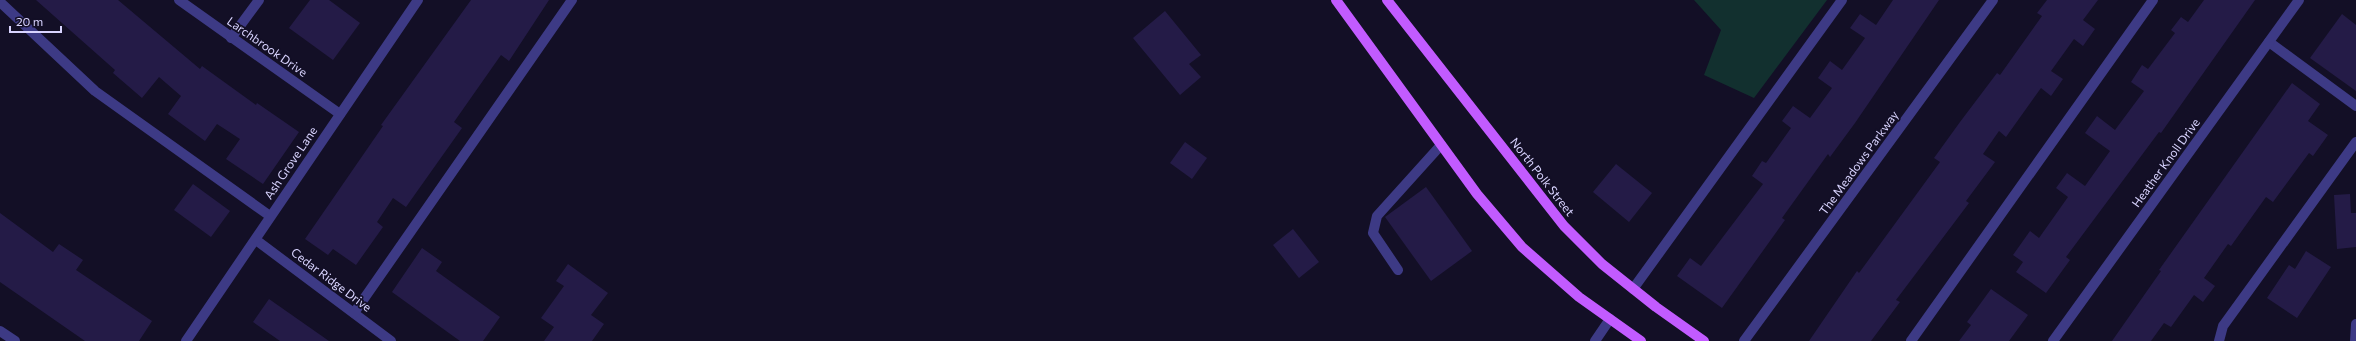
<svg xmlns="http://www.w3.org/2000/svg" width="2356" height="341" viewBox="0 0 2356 341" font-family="Commissioner,sans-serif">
<rect width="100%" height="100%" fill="#130f26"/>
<polygon fill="#12302f" points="1694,0 1827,0 1754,98 1704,75 1721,30"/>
<g fill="#241b47">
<polygon points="36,0 118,0 200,69 202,66 256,105 257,103 299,132 263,184 226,159 240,139 217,124 205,141 168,114 181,96 159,77 142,98 113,73 115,70"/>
<polygon points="310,0 329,0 360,23 333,60 289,28"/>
<polygon points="471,0 549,0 509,61 501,55 454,122 462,128 406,207 393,198 377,222 383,227 356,265 333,249 328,255 305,239 383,126 381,125"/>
<polygon points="1893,0 1939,0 1855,123 1830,157 1828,154 1782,218 1785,220 1722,308 1677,276 1690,258 1701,266 1763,184 1752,176 1762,161 1766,163 1791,128 1782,121 1793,106 1810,118 1832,88 1818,78 1830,61 1842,70 1865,38 1850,28 1860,14 1876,25"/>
<polygon points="2047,0 2098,0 2083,20 2095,29 2083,46 2074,39 2051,71 2063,79 2051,96 2041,88 2006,137 1999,131 1983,154 1995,162 1966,201 1969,203 1896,300 1900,302 1871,341 1809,341 1857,271 1859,273 1940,162 1934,158 1960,122 1997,73 2000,75 2042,16 2037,13"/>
<polygon points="2204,0 2255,0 2161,133 2159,132 2066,257 2070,260 2046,293 2016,272 2023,262 2013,255 2030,231 2039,238 2068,197 2056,188 2067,173 2085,186 2110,151 2085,133 2097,116 2115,130 2144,91 2131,82 2142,65 2148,69 2175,33 2171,30 2181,17 2188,22"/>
<polygon points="1165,11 1201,55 1189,64 1201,77 1180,95 1133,38"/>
<polygon points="2342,14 2356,25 2356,91 2310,58"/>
<polygon points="2292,83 2320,104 2308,121 2328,135 2313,156 2309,153 2273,202 2266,197 2231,246 2228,244 2204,278 2215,286 2203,302 2194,295 2171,327 2164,323 2151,341 2112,341 2161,271 2159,270"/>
<polygon points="1185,142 1207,158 1192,179 1170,163"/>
<polygon points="1616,164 1652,193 1629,222 1593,192"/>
<polygon points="193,184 230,211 211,237 174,210"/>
<polygon points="1426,187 1472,251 1431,281 1385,217"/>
<polygon points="2350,194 2351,213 2356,213 2356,247 2337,249 2334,195"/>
<polygon points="0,213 53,252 59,244 83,260 76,270 152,321 139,341 85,341 0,282"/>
<polygon points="1293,229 1319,262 1299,278 1273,245"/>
<polygon points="422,248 442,262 436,271 500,317 483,341 460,341 392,292"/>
<polygon points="2306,251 2331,267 2297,318 2267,298 2289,265 2295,269"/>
<polygon points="568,264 608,293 591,315 604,324 592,341 544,341 554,327 541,318 564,286 556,281"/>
<polygon points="1991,289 2028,315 2009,341 1959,341 1971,325 1967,322"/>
<polygon points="269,299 329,341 280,341 253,322"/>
</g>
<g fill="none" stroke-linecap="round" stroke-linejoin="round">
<g stroke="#3d3a85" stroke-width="10">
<polyline points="179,0 340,114"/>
<polyline points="0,2 95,91 270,216"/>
<polyline points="231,38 259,0"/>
<polyline points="2269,42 2356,106"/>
<polyline points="256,240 391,341"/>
<polyline points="1398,270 1373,233 1377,216 1441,145"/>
<polyline points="1633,289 1842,0"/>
<polyline points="354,313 572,0"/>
<polyline points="0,331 15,341"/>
<polyline points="186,341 418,0"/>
<polyline points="1595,341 1610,319"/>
<polyline points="1744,341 1993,0"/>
<polyline points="1911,341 2153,0"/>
<polyline points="2053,341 2299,0"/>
<polyline points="2219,341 2223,326 2356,142"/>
<polyline points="2355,341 2356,324"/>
</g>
<g stroke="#c25bff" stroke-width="10">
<polyline points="1336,0 1477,194 1522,247 1579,297 1641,341"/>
<polyline points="1387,0 1564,226 1602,264 1656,307 1704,341"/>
</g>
</g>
<g text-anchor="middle" stroke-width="3.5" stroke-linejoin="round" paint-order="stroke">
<g font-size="12" fill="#d9d4ff" stroke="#130f26">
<text transform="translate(267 47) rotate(35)" y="4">Larchbrook Drive</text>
<text transform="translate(291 163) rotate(-56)" y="4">Ash Grove Lane</text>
<text transform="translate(1859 163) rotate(-54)" y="4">The Meadows Parkway</text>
<text transform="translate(2166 163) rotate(-54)" y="4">Heather Knoll Drive</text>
<text transform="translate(1542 177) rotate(52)" y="4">North Polk Street</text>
<text transform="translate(331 280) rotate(37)" y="4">Cedar Ridge Drive</text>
</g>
</g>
<path d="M10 26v6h51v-6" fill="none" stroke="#d9d4ff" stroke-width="2"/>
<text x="16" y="26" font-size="12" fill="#d9d4ff" stroke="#130f26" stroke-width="3" paint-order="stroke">20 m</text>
</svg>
